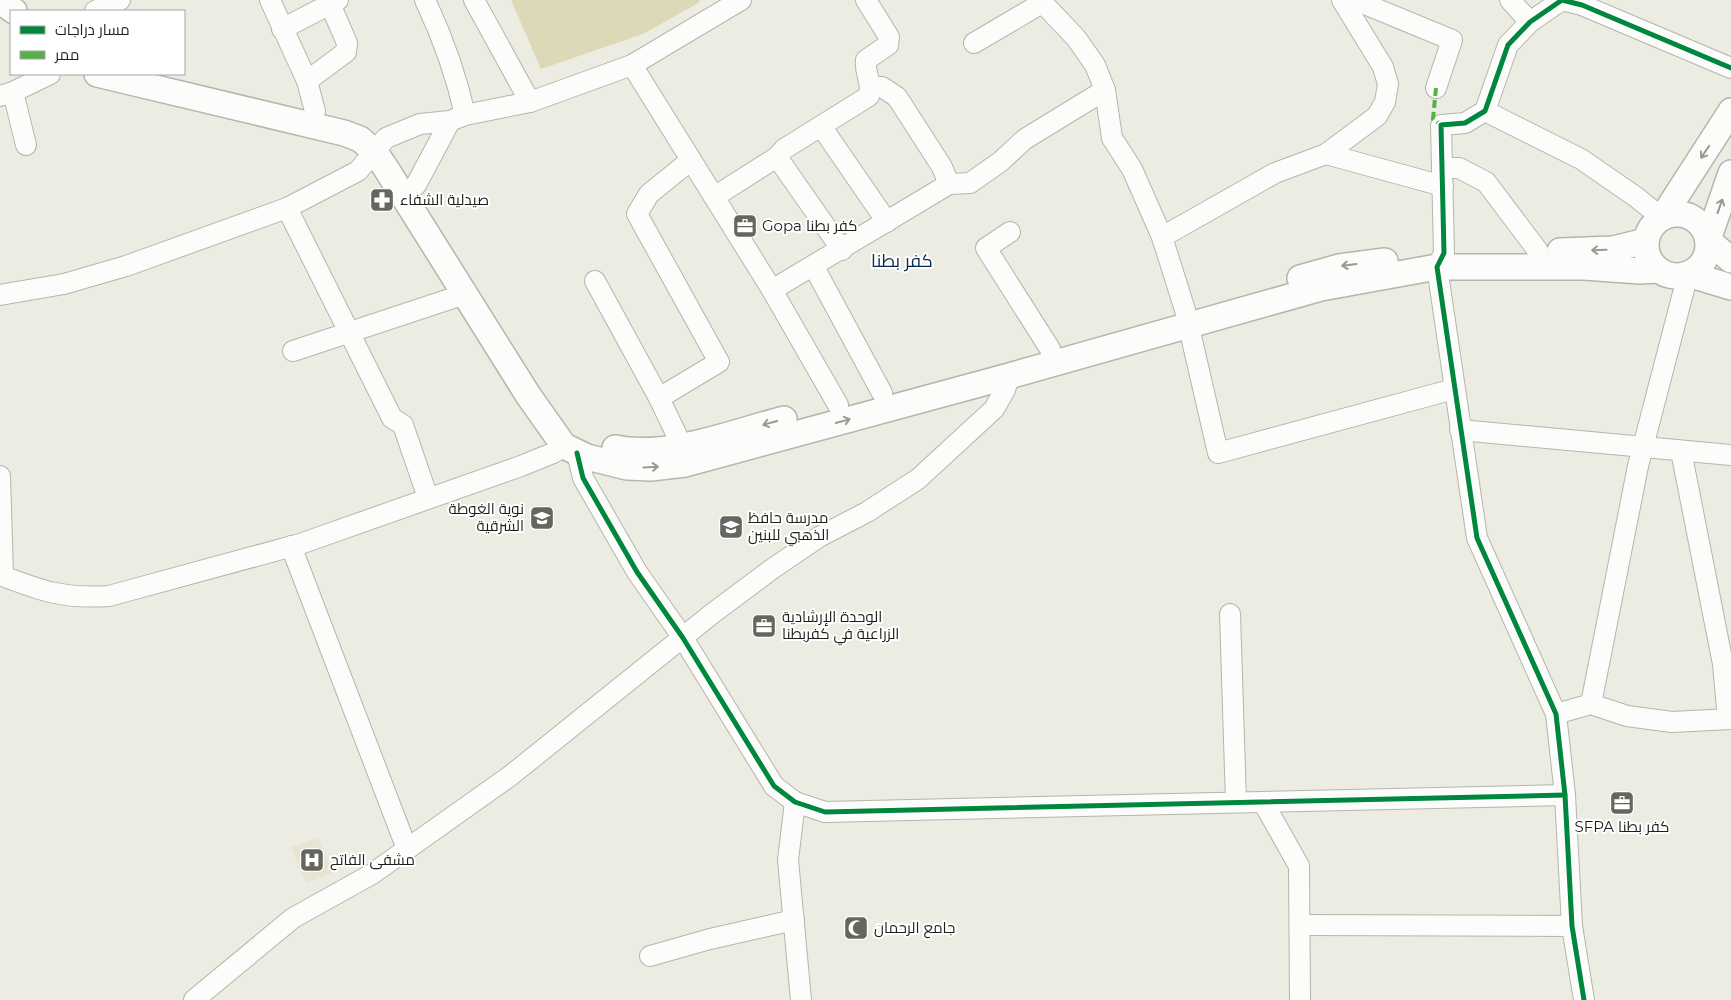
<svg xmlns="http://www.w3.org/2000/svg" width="1731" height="1000" viewBox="0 0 1731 1000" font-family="Montserrat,Cairo,sans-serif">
<rect width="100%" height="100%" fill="#edece2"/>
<polygon fill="#e6e5d2" points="318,838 333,873 306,883 291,847"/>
<polygon fill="#dcd9b8" points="511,0 699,0 700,2 643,34 541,69"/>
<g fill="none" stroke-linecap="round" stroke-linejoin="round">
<defs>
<g id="minor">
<polyline points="270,0 307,81 315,111"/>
<path d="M425,0C443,38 456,74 465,115"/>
<polyline points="474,0 530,102"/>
<polyline points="1040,0 1076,38 1095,65 1105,90 1112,138 1132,169 1162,237 1185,310 1218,453 1454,389"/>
<polyline points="1355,0 1452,40 1436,88"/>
<polyline points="1510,0 1530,22"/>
<polyline points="95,11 120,0"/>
<polyline points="282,29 338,0"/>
<polyline points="974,43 1042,3"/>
<polyline points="632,65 772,290 838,405"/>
<polyline points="307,81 346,52 347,43 330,4"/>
<polyline points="872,87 882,87 897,97 942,167 949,184"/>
<polyline points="13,92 26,145"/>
<polyline points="0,96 13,92 50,74"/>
<polyline points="1485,111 1581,159 1636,197 1662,218"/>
<polyline points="821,126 887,222"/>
<polyline points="1326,154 1443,186"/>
<polyline points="777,157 842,250"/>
<polyline points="1442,168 1459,168 1486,182 1538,251"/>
<polyline points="416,185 450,121"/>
<path d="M714,197L777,157L784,149L869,96C873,83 864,73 866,60L888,45L889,37L866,0"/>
<polyline points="287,208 392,418 403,425 428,498"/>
<polyline points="1010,232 986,248 1050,349"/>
<polyline points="1162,237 1275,173 1326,154 1377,116 1385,102 1388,84 1383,67 1342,0"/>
<polyline points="814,267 882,393"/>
<polyline points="595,281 659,398"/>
<polyline points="772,290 949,184 970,183 1000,162 1025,139 1105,90"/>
<polyline points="0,295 64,284 126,266 287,208 358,171 386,138 420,124 450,121 465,115 530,102 632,65 741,0"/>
<polyline points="293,351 465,294"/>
<polyline points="1460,430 1731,455"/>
<polyline points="682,446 659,398 719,362 637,214 649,194 691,160"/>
<polyline points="1681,451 1723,664 1728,719"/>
<polyline points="577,453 583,478 637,572 683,638 774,786 795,802 825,812 1565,795"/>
<polyline points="0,476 3,576"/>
<polyline points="291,546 407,849"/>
<path d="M0,575C42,591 63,599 109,596L300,544L521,466L553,453L564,446"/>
<polyline points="1230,614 1236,802"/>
<polyline points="1591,704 1638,466 1688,274"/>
<polyline points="1556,714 1591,704 1627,716 1672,722 1731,719"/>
<polyline points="795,802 788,860 801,1000"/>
<polyline points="1263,802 1299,866 1300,1000"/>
<polyline points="1300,925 1572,926"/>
<polyline points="650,956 710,939 794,920"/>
<polyline points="194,1000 293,918 372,874 510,776 713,613 772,569 819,537 867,512 918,479 994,409 1005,390 1009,376"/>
<polyline points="1584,1000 1572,926 1565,795 1556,714 1477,538 1437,267 1444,253 1441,125 1465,123 1485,111 1508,45 1530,22 1562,0 1582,5 1731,68"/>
</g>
<g id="major">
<polyline points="0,1 14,11"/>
<polyline points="97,74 344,133 360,139 375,152 387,170 528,395 564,446 587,457 627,467 651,468 685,464 1009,376 1321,288 1437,267 1584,267 1640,271 1658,270"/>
<polyline points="1731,173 1708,240 1731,260"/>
<circle cx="1677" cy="245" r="31"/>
<polyline points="1662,218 1731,111"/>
<polyline points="1560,251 1613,249 1646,241"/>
<polyline points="1688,274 1731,287"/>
<polyline points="1300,278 1339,267 1385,261"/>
<path d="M615,448C667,459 734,432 784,419"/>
</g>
</defs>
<use href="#minor" stroke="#b5b5ae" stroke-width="22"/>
<use href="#major" stroke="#b5b5ae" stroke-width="28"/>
<use href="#minor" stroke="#fcfcfb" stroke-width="20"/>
<use href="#major" stroke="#fcfcfb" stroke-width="25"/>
<polyline stroke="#55b145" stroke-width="4" stroke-dasharray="8 4" stroke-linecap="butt" points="1436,88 1433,119 1441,125"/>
<defs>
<g id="cycleway">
<polyline points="577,453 583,478 637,572 683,638 774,786 795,802 825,812 1565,795"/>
<polyline points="1584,1000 1572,926 1565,795 1556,714 1477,538 1437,267 1444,253 1441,125 1465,123 1485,111 1508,45 1530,22 1562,0 1582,5 1731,68"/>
</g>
</defs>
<use href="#cycleway" stroke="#fff" stroke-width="8"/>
<use href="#cycleway" stroke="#00873e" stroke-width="5"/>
</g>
<defs><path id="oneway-shaft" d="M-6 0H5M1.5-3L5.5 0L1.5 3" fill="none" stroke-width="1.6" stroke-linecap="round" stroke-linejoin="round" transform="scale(1.25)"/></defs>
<g stroke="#989895">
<use href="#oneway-shaft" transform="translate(1705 152) rotate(124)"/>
<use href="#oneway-shaft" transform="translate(1720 206) rotate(-71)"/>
<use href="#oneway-shaft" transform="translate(1599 250) rotate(178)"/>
<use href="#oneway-shaft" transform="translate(1349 265) rotate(173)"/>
<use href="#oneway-shaft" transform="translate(843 421) rotate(-15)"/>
<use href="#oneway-shaft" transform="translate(770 423) rotate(165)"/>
<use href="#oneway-shaft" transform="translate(651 467) rotate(-3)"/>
</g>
<defs>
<symbol id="pharmacy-square" viewBox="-11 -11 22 22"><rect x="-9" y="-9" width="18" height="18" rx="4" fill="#66665f" stroke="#fff"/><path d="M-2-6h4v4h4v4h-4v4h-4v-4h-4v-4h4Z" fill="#fff"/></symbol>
<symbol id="office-square" viewBox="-11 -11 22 22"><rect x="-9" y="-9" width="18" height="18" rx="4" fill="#66665f" stroke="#fff"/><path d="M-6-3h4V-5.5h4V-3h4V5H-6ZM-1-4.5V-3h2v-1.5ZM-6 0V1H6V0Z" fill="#fff"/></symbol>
<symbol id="school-square" viewBox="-11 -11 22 22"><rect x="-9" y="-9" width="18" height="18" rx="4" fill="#66665f" stroke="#fff"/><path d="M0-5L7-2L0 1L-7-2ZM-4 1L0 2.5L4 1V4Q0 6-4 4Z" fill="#fff"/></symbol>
<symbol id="hospital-square" viewBox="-11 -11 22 22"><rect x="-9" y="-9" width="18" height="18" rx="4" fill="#66665f" stroke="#fff"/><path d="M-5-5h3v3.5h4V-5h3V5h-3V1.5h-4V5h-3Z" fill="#fff"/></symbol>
<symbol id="mosque-square" viewBox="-11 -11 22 22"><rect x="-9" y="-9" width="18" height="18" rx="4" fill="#66665f" stroke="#fff"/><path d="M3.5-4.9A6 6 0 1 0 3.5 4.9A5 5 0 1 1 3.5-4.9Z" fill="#fff"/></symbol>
</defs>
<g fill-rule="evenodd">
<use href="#pharmacy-square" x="368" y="186" width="28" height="28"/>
<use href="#office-square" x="731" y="212" width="28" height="28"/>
<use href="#school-square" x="528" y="504" width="28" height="28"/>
<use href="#school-square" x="717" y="513" width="28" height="28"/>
<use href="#office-square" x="750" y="612" width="28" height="28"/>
<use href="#office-square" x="1608" y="789" width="28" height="28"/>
<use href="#hospital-square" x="298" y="846" width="28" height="28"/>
<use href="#mosque-square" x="842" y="914" width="28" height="28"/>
</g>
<g text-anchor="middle" stroke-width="4" stroke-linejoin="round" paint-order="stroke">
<g font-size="15" fill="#1e1e18" stroke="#fff" text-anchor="start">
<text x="400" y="205">صيدلية الشفاء</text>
<text x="762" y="231">Gopa كفر بطنا</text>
<text x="524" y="514" text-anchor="end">نوية الغوطة<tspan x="524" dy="17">الشرقية</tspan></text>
<text x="748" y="523">مدرسة حافظ<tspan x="748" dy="17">الذهبي للبنين</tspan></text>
<text x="782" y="622">الوحدة الإرشادية<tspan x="782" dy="17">الزراعية في كفربطنا</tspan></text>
<text x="1622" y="832" text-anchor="middle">SFPA كفر بطنا</text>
<text x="330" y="865">مشفى الفاتح</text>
<text x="874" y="933">جامع الرحمان</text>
</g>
<g font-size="18" fill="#072b51" stroke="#fff">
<text x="902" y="267">كفر بطنا</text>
</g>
</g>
<rect x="10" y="10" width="175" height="65" fill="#ffffff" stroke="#a5a5a3"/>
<rect x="20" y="26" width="25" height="8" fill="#00873e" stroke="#a5a5a3"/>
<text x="55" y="35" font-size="15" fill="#1e1e18">مسار دراجات</text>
<rect x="20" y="51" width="25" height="8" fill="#55b145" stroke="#a5a5a3"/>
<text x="55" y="60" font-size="15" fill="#1e1e18">ممر</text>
</svg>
